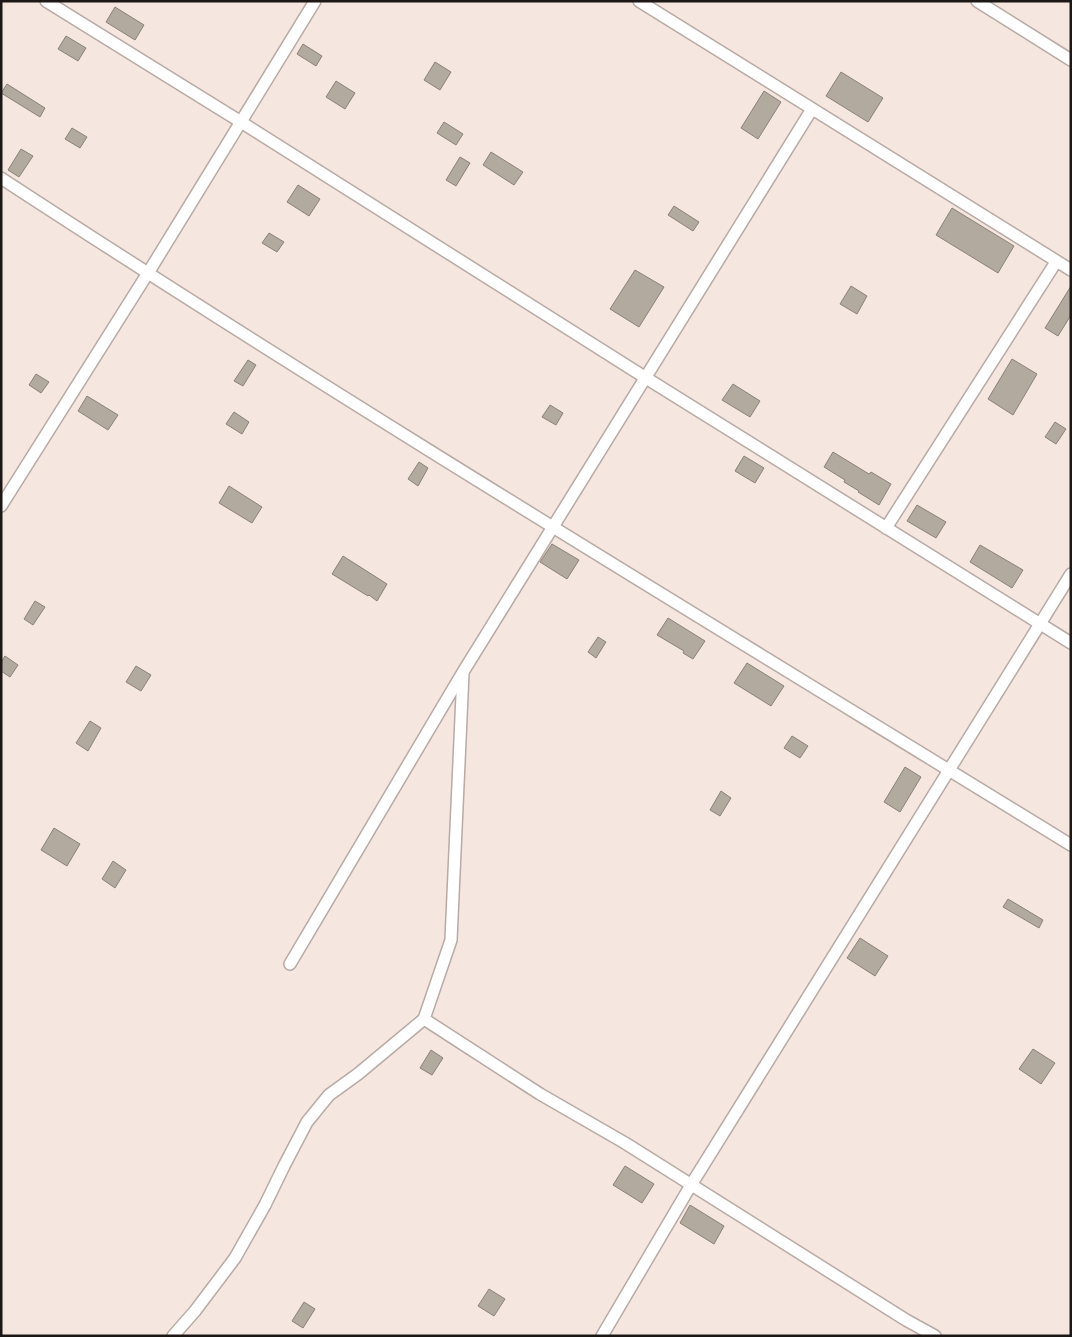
<svg xmlns="http://www.w3.org/2000/svg" width="1072" height="1337" viewBox="0 0 1072 1337" font-family="'Work Sans',sans-serif">
<rect width="100%" height="100%" fill="#f5e6e0"/>
<g fill="#b2aa9f" stroke="#8a8278">
<polygon points="115,7 144,25 135,40 106,22"/>
<polygon points="66,36 86,48 78,61 58,49"/>
<polygon points="303,44 322,56 316,66 297,54"/>
<polygon points="435,62 451,72 440,90 424,80"/>
<polygon points="841,72 883,98 868,122 826,96"/>
<polygon points="336,81 355,93 345,109 326,97"/>
<polygon points="7,84 45,108 40,117 1,93"/>
<polygon points="764,91 781,102 758,139 741,128"/>
<polygon points="444,122 463,134 456,145 437,133"/>
<polygon points="72,128 87,137 80,148 65,139"/>
<polygon points="21,149 33,156 19,177 8,170"/>
<polygon points="491,152 523,172 514,185 483,165"/>
<polygon points="460,157 470,163 456,186 446,180"/>
<polygon points="298,185 320,199 309,216 287,202"/>
<polygon points="674,206 699,222 693,231 668,215"/>
<polygon points="952,208 1014,246 998,273 936,235"/>
<polygon points="269,233 284,242 277,252 262,243"/>
<polygon points="635,270 664,287 639,327 610,309"/>
<polygon points="851,286 867,296 857,314 840,304"/>
<polygon points="1071,286 1071,315 1058,336 1045,328"/>
<polygon points="1012,359 1037,374 1013,415 988,399"/>
<polygon points="248,360 256,365 243,386 234,381"/>
<polygon points="36,374 49,382 41,393 29,385"/>
<polygon points="733,384 760,401 750,417 722,400"/>
<polygon points="87,396 118,415 108,430 78,411"/>
<polygon points="550,405 563,413 556,425 542,417"/>
<polygon points="234,412 249,422 242,434 226,424"/>
<polygon points="1055,422 1066,429 1056,444 1045,437"/>
<polygon points="833,452 869,474 871,472 891,484 879,505 858,492 859,491 844,482 845,480 824,467"/>
<polygon points="744,456 764,468 755,483 735,471"/>
<polygon points="419,462 428,468 418,486 408,479"/>
<polygon points="229,486 262,507 252,523 219,503"/>
<polygon points="917,505 946,522 936,538 907,521"/>
<polygon points="552,544 579,560 567,579 540,562"/>
<polygon points="980,545 1023,570 1012,588 970,562"/>
<polygon points="343,556 387,584 377,601 369,595 368,596 332,574"/>
<polygon points="35,601 45,607 33,625 24,619"/>
<polygon points="668,618 705,641 693,659 683,653 684,651 657,635"/>
<polygon points="598,637 606,642 596,658 588,652"/>
<polygon points="5,656 18,665 10,677 1,671 1,662"/>
<polygon points="747,663 784,686 771,706 734,683"/>
<polygon points="136,666 151,675 141,691 126,682"/>
<polygon points="90,721 101,728 88,751 76,743"/>
<polygon points="792,736 808,746 800,758 784,748"/>
<polygon points="905,767 921,777 900,812 884,802"/>
<polygon points="721,791 731,798 720,816 710,810"/>
<polygon points="54,828 80,844 67,866 41,850"/>
<polygon points="113,861 126,870 115,888 102,879"/>
<polygon points="1008,899 1043,920 1039,928 1003,907"/>
<polygon points="860,938 888,956 875,976 847,958"/>
<polygon points="1033,1049 1055,1063 1041,1084 1019,1069"/>
<polygon points="431,1050 443,1058 432,1075 420,1068"/>
<polygon points="625,1166 654,1184 642,1203 613,1185"/>
<polygon points="690,1205 724,1226 714,1244 680,1223"/>
<polygon points="489,1289 505,1299 494,1316 478,1306"/>
<polygon points="304,1302 315,1309 303,1328 292,1321"/>
</g>
<g fill="none" stroke-linecap="round" stroke-linejoin="round">
<defs>
<g id="street">
<polyline points="46,1 241,122 646,378 1071,643"/>
<polyline points="639,1 1071,270"/>
<polyline points="977,1 1071,60"/>
<path d="M1,178C353,408 713,625 1071,845"/>
<polyline points="1,506 153,265 315,1"/>
<polyline points="886,528 1056,262"/>
<polyline points="290,964 463,672 812,109"/>
<polyline points="424,1019 540,1094 625,1143 906,1320 935,1336"/>
<polyline points="173,1336 195,1311 235,1258 265,1205 284,1166 307,1122 329,1095 358,1074 424,1019 451,940 463,673"/>
<polyline points="602,1336 691,1185 1071,574"/>
</g>
</defs>
<use href="#street" stroke="#b8aaa4" stroke-width="14"/>
<use href="#street" stroke="#fff" stroke-width="11"/>
</g>
<rect width="1072" height="1337" fill="none" stroke="#1d1816" stroke-width="5"/>
</svg>
